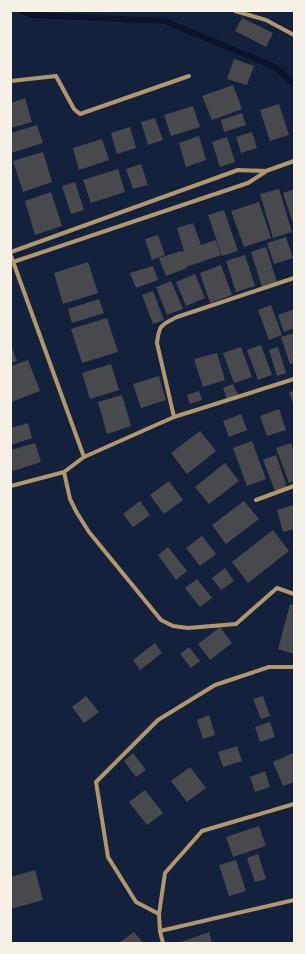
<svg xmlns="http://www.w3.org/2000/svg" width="305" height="954" viewBox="0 0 305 954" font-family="Jost,sans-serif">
<rect width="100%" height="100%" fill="#14213d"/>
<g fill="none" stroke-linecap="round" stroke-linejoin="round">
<polyline stroke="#0b132b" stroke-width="6" points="22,11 32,15 165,21 275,67 294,84"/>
</g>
<g fill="#48494c">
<polygon points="242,18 273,33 266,47 235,31"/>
<polygon points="234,59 254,66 247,85 227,79"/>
<polygon points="233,85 242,109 212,120 202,96"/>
<polygon points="25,98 32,122 11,128 11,103"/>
<polygon points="279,104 289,135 270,141 260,110"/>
<polygon points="193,106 200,127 171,136 164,115"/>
<polygon points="242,113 246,125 224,132 221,120"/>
<polygon points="155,118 163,140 148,145 141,122"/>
<polygon points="37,125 43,143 11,153 11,133"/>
<polygon points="130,127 136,148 117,154 111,133"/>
<polygon points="252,132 257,148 241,153 236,137"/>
<polygon points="199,136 206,160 186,167 179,143"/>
<polygon points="227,137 235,162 220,167 212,142"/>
<polygon points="102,139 109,160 79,170 73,148"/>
<polygon points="43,152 52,182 23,192 13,161"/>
<polygon points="141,164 148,185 133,189 126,169"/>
<polygon points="118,169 125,192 91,203 83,180"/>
<polygon points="75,182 84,210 71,214 62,186"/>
<polygon points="279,189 292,232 273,238 260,194"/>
<polygon points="294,189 294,226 283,193"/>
<polygon points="51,192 62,226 35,235 25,201"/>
<polygon points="259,202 271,238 244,247 231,211"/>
<polygon points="224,210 238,251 222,256 208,215"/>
<polygon points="193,223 201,245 216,240 221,255 186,267 187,268 166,276 159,258 181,251 181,252 184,251 177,228"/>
<polygon points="158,235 165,255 152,260 145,239"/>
<polygon points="286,237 293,258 274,264 267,243"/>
<polygon points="266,247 277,282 262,287 251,252"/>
<polygon points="245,255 255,286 236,292 226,261"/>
<polygon points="88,262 98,293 63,304 54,273"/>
<polygon points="221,265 232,295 210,303 200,273"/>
<polygon points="153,266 158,280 136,288 130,273"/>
<polygon points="195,274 205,298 186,306 176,282"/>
<polygon points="171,281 183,309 167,315 156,287"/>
<polygon points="153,291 164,320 153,324 142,295"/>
<polygon points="99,299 104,313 72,323 68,309"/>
<polygon points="271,305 282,335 269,340 258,310"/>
<polygon points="294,309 294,328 284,332 278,315"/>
<polygon points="107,318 118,352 82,363 71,329"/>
<polygon points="294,333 294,363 290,364 281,337"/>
<polygon points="261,345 272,375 258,380 247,350"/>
<polygon points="241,347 252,377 234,383 223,353"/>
<polygon points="278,347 286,373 277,376 269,350"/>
<polygon points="11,348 12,348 17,361 11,363"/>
<polygon points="217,353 225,380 203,387 194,359"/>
<polygon points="28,360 40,391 11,402 11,366"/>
<polygon points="111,364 119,390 90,399 82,373"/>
<polygon points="159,376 166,400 141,408 133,384"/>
<polygon points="233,384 238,395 227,399 223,388"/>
<polygon points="199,391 202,400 190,404 187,395"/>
<polygon points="294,391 294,406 289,392"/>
<polygon points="122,395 131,426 107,434 98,402"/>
<polygon points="279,409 286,430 267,436 260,416"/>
<polygon points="241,414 247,430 229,437 223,421"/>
<polygon points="28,423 32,438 11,445 11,428"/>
<polygon points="200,431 216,451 187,474 171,453"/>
<polygon points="252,441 266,479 247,486 233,448"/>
<polygon points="35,443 41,462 13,471 11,466 11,450"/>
<polygon points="291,443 294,451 294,481 289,483 276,448"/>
<polygon points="276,455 287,487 275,491 263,460"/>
<polygon points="225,463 239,481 209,504 195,487"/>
<polygon points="169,481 183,500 164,514 150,495"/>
<polygon points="140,501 150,515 133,527 123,514"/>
<polygon points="244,501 259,519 226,544 212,525"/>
<polygon points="294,505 294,529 283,532 277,510"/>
<polygon points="273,530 289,551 248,583 232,562"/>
<polygon points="202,536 216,554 200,566 186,548"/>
<polygon points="168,547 187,571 176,580 158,555"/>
<polygon points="225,568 234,581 221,590 212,578"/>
<polygon points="197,579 212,598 200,607 185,588"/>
<polygon points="290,604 294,605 294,654 278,649"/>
<polygon points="220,627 232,643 210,660 198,644"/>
<polygon points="155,643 162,653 140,670 133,660"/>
<polygon points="189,647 200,661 191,668 180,654"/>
<polygon points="86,696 99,712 84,723 72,707"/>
<polygon points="263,696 270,716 261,719 253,699"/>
<polygon points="209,715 215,735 203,739 197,720"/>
<polygon points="270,722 275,737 260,742 255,727"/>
<polygon points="237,746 242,761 223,767 218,752"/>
<polygon points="133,753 146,770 136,777 124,761"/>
<polygon points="293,753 294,755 294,782 283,786 273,762"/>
<polygon points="190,767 206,788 187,802 171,781"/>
<polygon points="265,771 270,787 255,792 250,777"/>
<polygon points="145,790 163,813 147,825 129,802"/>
<polygon points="259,826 266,846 233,857 226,837"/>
<polygon points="258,854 266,879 255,882 247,858"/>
<polygon points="236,860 246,891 229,896 219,865"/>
<polygon points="35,870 43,900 11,909 11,877"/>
<polygon points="134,932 143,943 119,943"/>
<polygon points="209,932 212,943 181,943 181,942"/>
</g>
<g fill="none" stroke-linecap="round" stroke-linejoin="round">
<g stroke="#b1986c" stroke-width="4">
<polyline points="235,11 266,20 294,35"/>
<polyline points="11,81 56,76 74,109 80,114 189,76"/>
<polyline points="11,252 238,170 266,171 294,161"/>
<polyline points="11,256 84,457 174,417 294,379"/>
<polyline points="13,262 248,183 265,172"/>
<path d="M174,417L157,343C159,325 161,325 177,317L294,278"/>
<polyline points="84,457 64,472 70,499 77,513 89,532 161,620 173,626 188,628 236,624 277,588 294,594"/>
<polyline points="11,486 64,472"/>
<polyline points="256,500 294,486"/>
<polyline points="159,914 136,902 108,857 96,782 158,720 215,685 269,667 294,667"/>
<polyline points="160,931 294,900"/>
<polyline points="163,943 160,931 159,914 165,873 202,831 294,804"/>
</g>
</g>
<rect width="305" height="954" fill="none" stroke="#f6f1e7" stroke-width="24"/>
</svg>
